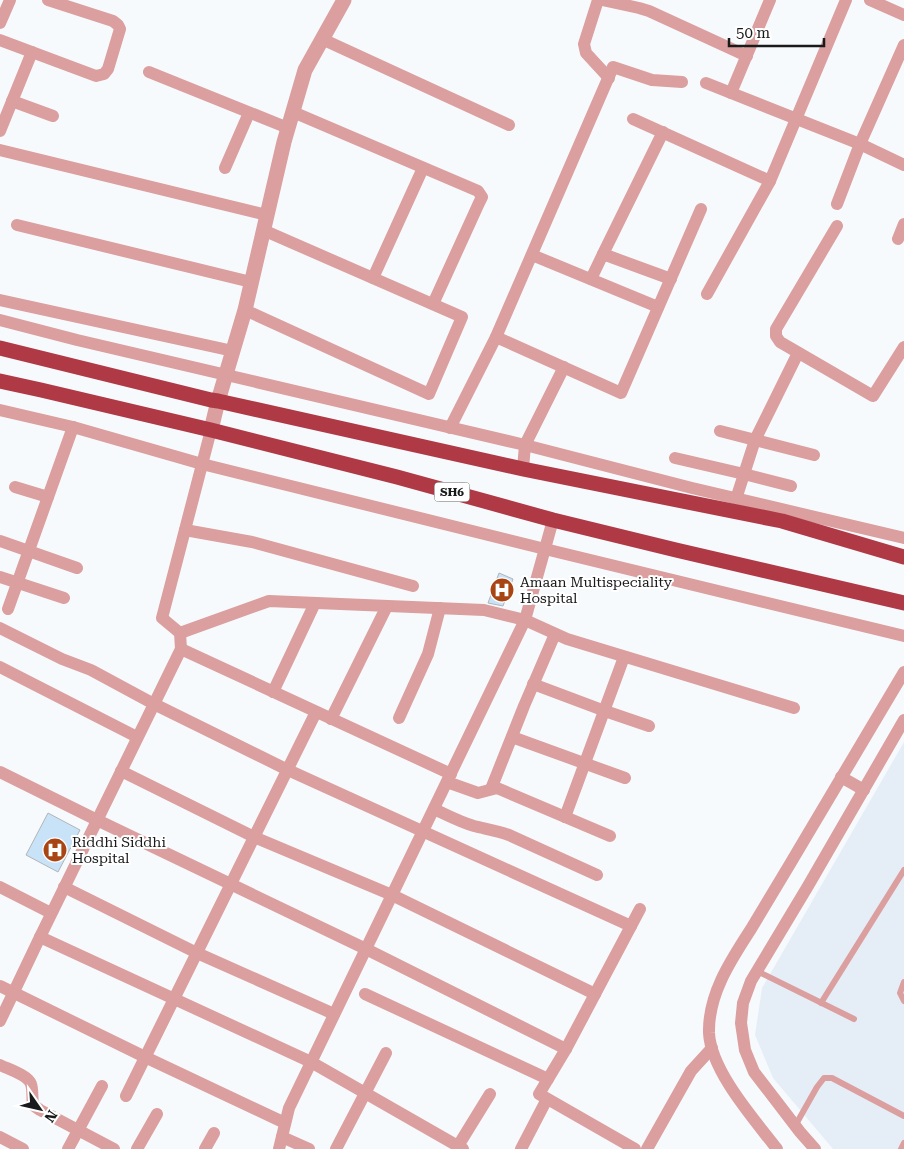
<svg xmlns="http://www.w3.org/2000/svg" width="904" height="1149" viewBox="0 0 904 1149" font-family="'Roboto Serif',serif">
<rect width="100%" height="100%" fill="#f7fafd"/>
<polygon fill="#e5eef7" points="904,742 904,1149 833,1149 773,1078 755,1035 762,988"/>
<g fill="#c8e2f8" stroke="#b2b5b7">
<polygon points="499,573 513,579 503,606 488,603"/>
<polygon points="48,813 80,830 58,872 26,855"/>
</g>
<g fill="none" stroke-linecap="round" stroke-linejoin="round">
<g stroke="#db9f9f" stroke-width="6">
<polyline points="757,971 854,1019"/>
<polyline points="904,982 900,993 904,1001"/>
<polyline points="821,1003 904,870"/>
<polyline points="795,1126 817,1087 824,1078 832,1078 904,1116"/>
<polyline points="901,1149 904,1143"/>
</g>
<g stroke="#db9f9f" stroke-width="12">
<polyline points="598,0 584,44 586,53 609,78"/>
<polyline points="602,0 639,8 649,11 747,56"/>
<polyline points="870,0 904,15"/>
<polyline points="0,23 10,0"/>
<polyline points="322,39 509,125"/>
<polyline points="0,40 96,76 104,74 108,69 120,29 118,25 113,21 48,0"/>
<polyline points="149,72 288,128"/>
<polyline points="682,82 652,80 613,67 496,337 621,393 701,209"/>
<polyline points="706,83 860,144 904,165"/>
<polyline points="731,93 770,0"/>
<polyline points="12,101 53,116"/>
<polyline points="293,112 478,191 482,197 479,203 433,304"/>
<polyline points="633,119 770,181"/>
<polyline points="0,131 32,52"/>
<polyline points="663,132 603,254 671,279"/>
<polyline points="0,150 267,215"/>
<polyline points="225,168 249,113"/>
<polyline points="837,204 860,144 904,45"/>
<polyline points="17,225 251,282"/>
<polyline points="837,226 776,329 776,336 780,342 873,396 904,347"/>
<polyline points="898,239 904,224"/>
<polyline points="532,255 658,307"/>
<polyline points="373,278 423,168"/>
<polyline points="591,279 603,254"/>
<polyline points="707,294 770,181 846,0"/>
<polyline points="0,300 233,351"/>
<polyline points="245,310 429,394 462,317 263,230"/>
<polyline points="0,320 77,340 525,445 692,488 904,538"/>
<polyline points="0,410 73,427 202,464 545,549 904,636"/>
<polyline points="450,428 496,337"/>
<polyline points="720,431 814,455"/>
<polyline points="675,458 744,474 791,486"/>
<polyline points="523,469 525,445 564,367"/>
<polyline points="15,487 48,497"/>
<polyline points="736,499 755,440 798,353"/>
<polyline points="185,530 252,542 413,586"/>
<polyline points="0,541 77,568"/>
<polyline points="0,577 64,598"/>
<polyline points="8,609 73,427"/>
<polyline points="0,628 62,659 91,670 154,704 288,770 631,926"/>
<polyline points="180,633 269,601 484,610 525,620 567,639 794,708"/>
<polyline points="181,649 451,774"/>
<polyline points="0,667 137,737"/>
<polyline points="533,684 605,711 649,726"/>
<polyline points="273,692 315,603"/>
<polyline points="399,718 428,654 440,608"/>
<polyline points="331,719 387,606"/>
<polyline points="512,737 625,778"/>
<polyline points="121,771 254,837 392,895 595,994"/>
<polyline points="0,772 97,820 366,949 566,1049"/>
<polyline points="841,777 864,790"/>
<polyline points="447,782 478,793 497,788 610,836"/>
<polyline points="491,789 524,706 555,634"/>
<path d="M434,809C447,815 460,822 474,826C486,829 498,831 509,835L597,875"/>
<polyline points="565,817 624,657"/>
<polyline points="0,887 51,913"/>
<polyline points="64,887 197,953 334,1014"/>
<polyline points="40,937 311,1062 463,1149"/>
<polyline points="0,986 145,1057 285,1123"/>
<polyline points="365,994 548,1079"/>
<polyline points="0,1021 40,937 181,649 180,633 162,618 211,430"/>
<path d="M0,1065C8,1069 28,1075 31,1084C33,1089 32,1099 33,1105L40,1110L114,1149"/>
<polyline points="126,1096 316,712"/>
<polyline points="0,1137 23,1149"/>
<polyline points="282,1137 309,1149"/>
<polyline points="458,1146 490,1094"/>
<polyline points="68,1149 102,1086"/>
<polyline points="137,1149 157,1114"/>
<polyline points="205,1149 214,1133"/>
<polyline points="279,1149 289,1108 525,620 553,520"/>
<polyline points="336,1149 386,1053"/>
<polyline points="521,1149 547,1099"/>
<polyline points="635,1149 539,1094 566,1049 640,909"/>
<polyline points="647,1149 691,1071 712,1048"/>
<path d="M777,1149C754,1119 711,1071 709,1033C708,994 731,960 751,929C764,907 777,886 790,864C828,800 866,736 904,672"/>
<polyline points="815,1149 800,1132 754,1072 745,1050 741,1023 743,1003 751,981 808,886 904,720"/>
</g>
<polyline stroke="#db9f9f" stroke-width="15" points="211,430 218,401 245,310 284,142 305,70 344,0"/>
<g stroke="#af3a46" stroke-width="15">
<polyline points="0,348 211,400 218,401 523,469 782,521 904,557"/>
<polyline points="0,381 41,390 211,430 397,477 553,520 676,550 904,603"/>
</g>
</g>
<defs>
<symbol id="hospital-disc" viewBox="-11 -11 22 22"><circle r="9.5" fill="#a94512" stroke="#fff"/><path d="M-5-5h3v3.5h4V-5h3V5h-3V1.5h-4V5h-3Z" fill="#fff"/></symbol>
</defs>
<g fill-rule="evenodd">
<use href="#hospital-disc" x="488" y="576" width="28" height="28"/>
<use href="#hospital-disc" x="41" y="836" width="28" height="28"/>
</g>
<g text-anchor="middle" stroke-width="4" stroke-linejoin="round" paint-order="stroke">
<rect fill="#fff" stroke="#5e5f5f" stroke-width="1" x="434.5" y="482.5" width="35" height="19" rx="4"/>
<g font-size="12" font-weight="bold" fill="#191a1b">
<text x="452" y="496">SH6</text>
</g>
<g font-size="14" fill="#191a1b" stroke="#fff" text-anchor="start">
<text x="520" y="587">Amaan Multispeciality<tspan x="520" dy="16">Hospital</tspan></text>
<text x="72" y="847">Riddhi Siddhi<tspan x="72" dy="16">Hospital</tspan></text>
</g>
</g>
<g transform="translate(40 1109) rotate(124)" stroke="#ffffff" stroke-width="4" paint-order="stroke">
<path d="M0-4L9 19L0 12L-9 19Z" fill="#191a1b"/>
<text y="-8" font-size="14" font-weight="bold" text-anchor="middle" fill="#191a1b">N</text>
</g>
<path d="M729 38v8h95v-8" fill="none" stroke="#191a1b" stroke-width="2.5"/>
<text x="736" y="38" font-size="15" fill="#191a1b" stroke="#ffffff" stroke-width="4" paint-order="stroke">50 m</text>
</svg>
